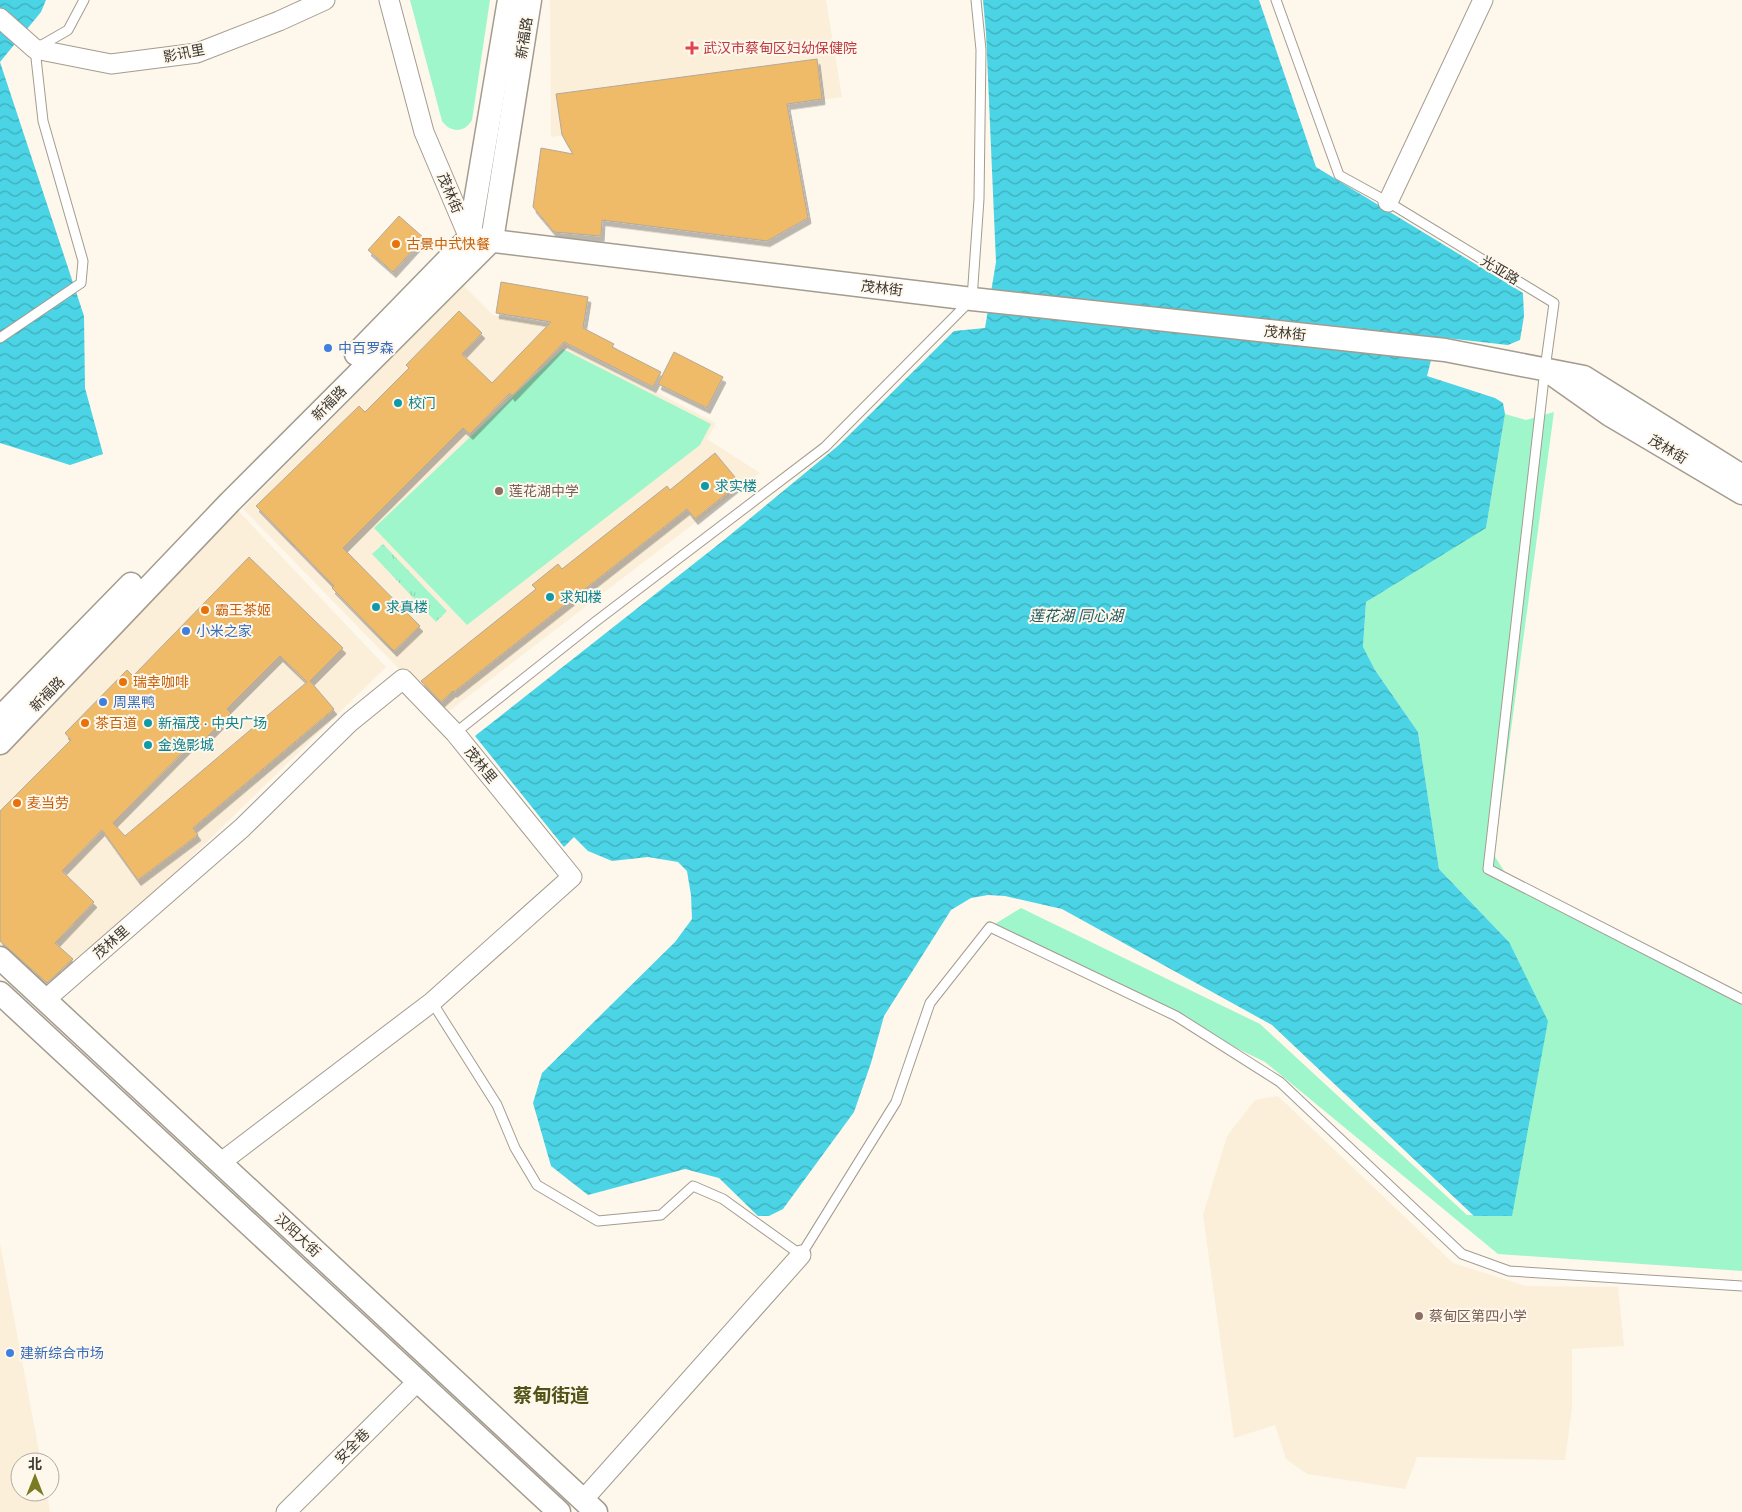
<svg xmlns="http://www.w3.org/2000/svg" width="1742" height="1512" viewBox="0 0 1742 1512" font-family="'PT Sans','Noto Sans SC',sans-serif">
<defs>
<pattern id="grass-tufts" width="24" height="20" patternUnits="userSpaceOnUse" patternTransform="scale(1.25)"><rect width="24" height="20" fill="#a0f6cb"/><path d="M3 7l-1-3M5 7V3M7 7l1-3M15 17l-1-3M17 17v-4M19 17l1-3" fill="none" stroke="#8bd4af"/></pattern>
<pattern id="water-waves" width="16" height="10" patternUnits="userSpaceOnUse" patternTransform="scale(1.25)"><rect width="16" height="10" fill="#4ad4e5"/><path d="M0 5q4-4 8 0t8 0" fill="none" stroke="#3fadba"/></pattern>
<filter id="shadow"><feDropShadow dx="3" dy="5.5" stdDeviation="0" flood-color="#0004"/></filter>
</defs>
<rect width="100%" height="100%" fill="#fef7ec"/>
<g fill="#fcefda">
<polygon points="550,0 826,0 842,97 551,137"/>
<polygon points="463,285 493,315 545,324 574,350 716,423 707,439 760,473 444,715 243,509"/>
<polygon points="230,502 386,667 45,1000 0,958 0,743"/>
<polygon points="1278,1096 1453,1263 1526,1286 1618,1287 1624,1346 1572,1349 1572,1408 1565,1460 1417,1457 1405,1489 1307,1474 1286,1459 1275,1425 1234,1438 1203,1215 1227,1136 1255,1100"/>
<polygon points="0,1243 41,1462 20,1462 20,1492 47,1492 50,1512 0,1512"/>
</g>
<polygon fill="url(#grass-tufts)" points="383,544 447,611 436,622 372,554"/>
<g fill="#a0f6cb">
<path d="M410,0H490L472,120C465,133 450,133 442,121Z"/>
<polygon points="563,349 711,424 700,445 467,625 374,528"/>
<polygon points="1554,412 1494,855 1509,879 1742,1000 1742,1271 1498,1254 1265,1062 990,927 1021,908 1260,1024 1467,1215 1511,1216 1509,942 1439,869 1418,732 1375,670 1363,648 1366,602 1486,527 1505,414 1526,420"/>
</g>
<g fill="url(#water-waves)">
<polygon points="0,0 46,0 41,12 0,62 84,316 85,388 103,454 70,465 0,443"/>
<polygon points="983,0 1259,0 1316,167 1523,293 1524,316 1520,340 1508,345 1437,337 1427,376 1495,398 1503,403 1505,414 1486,528 1366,602 1363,647 1375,670 1418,732 1439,869 1509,942 1548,1021 1512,1216 1474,1216 1272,1025 1062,909 1005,896 988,895 971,898 951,910 884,1016 871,1063 854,1112 783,1209 769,1216 758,1216 719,1178 685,1169 588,1195 551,1166 533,1103 542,1073 675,942 692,919 691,895 687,871 678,862 648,857 612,861 588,851 574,837 564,847 475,736 724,540 839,445 954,331 985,328 996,262 986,33"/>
</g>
<g fill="#efbb67" stroke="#b2a99d" fill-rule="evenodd" filter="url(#shadow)">
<polygon points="817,59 822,99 787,104 808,218 767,241 602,220 601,236 554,232 533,207 541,148 573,154 562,135 556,94"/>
<polygon points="399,216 424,238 393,272 368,250"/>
<polygon points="501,282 588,297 583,328 614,344 612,347 661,372 653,387 564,342 512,396 510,393 470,434 463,428 343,548 420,626 394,651 332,588 334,586 256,506 359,406 365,412 409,368 406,365 459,311 482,333 462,354 492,383 551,322 496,313"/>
<polygon points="674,352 723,377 707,408 658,384"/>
<polygon points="715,453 740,483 695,519 687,509 454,692 453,691 441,702 421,681 536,589 532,585 558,564 562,569 667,486 670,490"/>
<path d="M249,557L343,648L310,681L334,709L193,828L198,835L138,880L102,830L62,871L94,902L55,943L73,959L47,983L0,941V811L71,740L65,733L127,670L133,676ZM280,656L307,682L125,836L113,823L195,740L199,745L231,713L227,709Z"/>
</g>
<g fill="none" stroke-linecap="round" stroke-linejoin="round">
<defs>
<g id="service">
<polyline points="1276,0 1339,175 1388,202 1554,303 1545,369 1488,869 1742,999"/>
<polyline points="0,338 81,283 83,261 43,121 35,49 68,30 84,0"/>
<polyline points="455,733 595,622 825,447 972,299 979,199 981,50 976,0"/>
<polyline points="432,1002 497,1105 515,1148 537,1185 598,1221 661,1215 693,1186 723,1199 801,1255 896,1102 930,1003 990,927 1176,1016 1280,1082 1462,1254 1509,1271 1742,1286"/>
</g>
<g id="minor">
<polyline points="389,0 424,132 469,238"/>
<polyline points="0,18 35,49 111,64 197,53 279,21 325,0"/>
<polyline points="1388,202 1483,0"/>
<polyline points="45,1000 242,828 350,722 403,679 455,733 572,877 432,1002 220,1163"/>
<polyline points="583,1500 801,1255"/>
<polyline points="286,1512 418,1381"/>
</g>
<g id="tertiary">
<polyline points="469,238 972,299 1445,350 1584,377 1742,476"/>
<polyline points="356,354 469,238 509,0"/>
<polyline points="1552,374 1610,415 1742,493"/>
<polyline points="0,718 131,584"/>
<polyline points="0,743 230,502 492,240 530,0"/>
<polyline points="0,958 596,1512"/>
<polyline points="0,993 559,1512"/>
</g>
</defs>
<use href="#service" stroke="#a49c8f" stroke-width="11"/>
<use href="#minor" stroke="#a49c8f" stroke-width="21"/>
<use href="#tertiary" stroke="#a49c8f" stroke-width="25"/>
<use href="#service" stroke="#fff" stroke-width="9"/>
<use href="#minor" stroke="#fff" stroke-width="19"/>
<use href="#tertiary" stroke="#fff" stroke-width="22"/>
</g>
<path fill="#e0444e" stroke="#fef7ec" stroke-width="2" d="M689.5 40.5h5v5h5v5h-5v5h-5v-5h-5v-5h5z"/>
<g fill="#e8710a" stroke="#fef7ec" stroke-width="2">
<circle cx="396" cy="244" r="5"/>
<circle cx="205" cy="610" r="5"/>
<circle cx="123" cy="682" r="5"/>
<circle cx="85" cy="723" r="5"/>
<circle cx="17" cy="803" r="5"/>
</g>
<g fill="#3f7fe0" stroke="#fef7ec" stroke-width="2">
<circle cx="328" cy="348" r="5"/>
<circle cx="186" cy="631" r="5"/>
<circle cx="103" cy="702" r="5"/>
<circle cx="10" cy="1353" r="5"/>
</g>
<g fill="#0f9aa8" stroke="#fef7ec" stroke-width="2">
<circle cx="398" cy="403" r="5"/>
<circle cx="705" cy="486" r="5"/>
<circle cx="550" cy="597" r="5"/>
<circle cx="376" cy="607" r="5"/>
<circle cx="148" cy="723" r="5"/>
<circle cx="148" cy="745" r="5"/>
</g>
<g fill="#8d6e63" stroke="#fef7ec" stroke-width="2">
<circle cx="499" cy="491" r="5"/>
<circle cx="1419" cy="1316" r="5"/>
</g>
<g text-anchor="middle" stroke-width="4" stroke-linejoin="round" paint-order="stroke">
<g font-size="14" fill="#3c3833" stroke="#fef7ec">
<text transform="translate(524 38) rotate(-81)" y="5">新福路</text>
<text transform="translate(184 53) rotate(-11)" y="5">影讯里</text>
<text transform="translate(450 193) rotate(67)" y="5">茂林街</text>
<text transform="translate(1500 270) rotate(31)" y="5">光亚路</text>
<text transform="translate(882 288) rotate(7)" y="5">茂林街</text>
<text transform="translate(1285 333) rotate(6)" y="5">茂林街</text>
<text transform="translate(329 403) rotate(-45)" y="5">新福路</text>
<text transform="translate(1668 449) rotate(31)" y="5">茂林街</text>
<text transform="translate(47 694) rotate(-46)" y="5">新福路</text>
<text transform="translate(481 765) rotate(51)" y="5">茂林里</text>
<text transform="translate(111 942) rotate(-41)" y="5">茂林里</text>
<text transform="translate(298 1235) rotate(43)" y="5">汉阳大街</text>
<text transform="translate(352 1446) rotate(-45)" y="5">安全巷</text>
</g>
<g font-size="14" fill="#be3a42" stroke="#fef7ec" text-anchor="start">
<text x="703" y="53">武汉市蔡甸区妇幼保健院</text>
</g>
<g font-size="14" fill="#c56008" stroke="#fef7ec" text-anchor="start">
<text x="406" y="249">古景中式快餐</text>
<text x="215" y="615">霸王茶姬</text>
<text x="133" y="687">瑞幸咖啡</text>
<text x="95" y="728">茶百道</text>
<text x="27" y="808">麦当劳</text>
</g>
<g font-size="14" fill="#366cbe" stroke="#fef7ec" text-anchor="start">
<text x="338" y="353">中百罗森</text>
<text x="196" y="636">小米之家</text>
<text x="113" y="707">周黑鸭</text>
<text x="20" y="1358">建新综合市场</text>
</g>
<g font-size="14" fill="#0d838f" stroke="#fef7ec" text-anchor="start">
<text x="408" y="408">校门</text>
<text x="715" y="491">求实楼</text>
<text x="560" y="602">求知楼</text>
<text x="386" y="612">求真楼</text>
<text x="158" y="728">新福茂 · 中央广场</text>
<text x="158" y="750">金逸影城</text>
</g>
<g font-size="14" fill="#785e54" stroke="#fef7ec" text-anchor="start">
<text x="509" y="496">莲花湖中学</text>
<text x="1429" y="1321">蔡甸区第四小学</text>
</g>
<g font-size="15" font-style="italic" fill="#205960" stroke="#fef7ec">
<text x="1076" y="621">莲花湖 同心湖</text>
</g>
<g font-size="19" font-weight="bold" fill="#525217" stroke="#fef7ec">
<text x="551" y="1402">蔡甸街道</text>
</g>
</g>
<g transform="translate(35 1477)"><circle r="24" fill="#fef7ec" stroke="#b0aba2"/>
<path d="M0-4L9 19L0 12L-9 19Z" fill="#7a7b23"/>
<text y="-8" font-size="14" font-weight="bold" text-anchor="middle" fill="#3c3833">北</text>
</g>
</svg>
